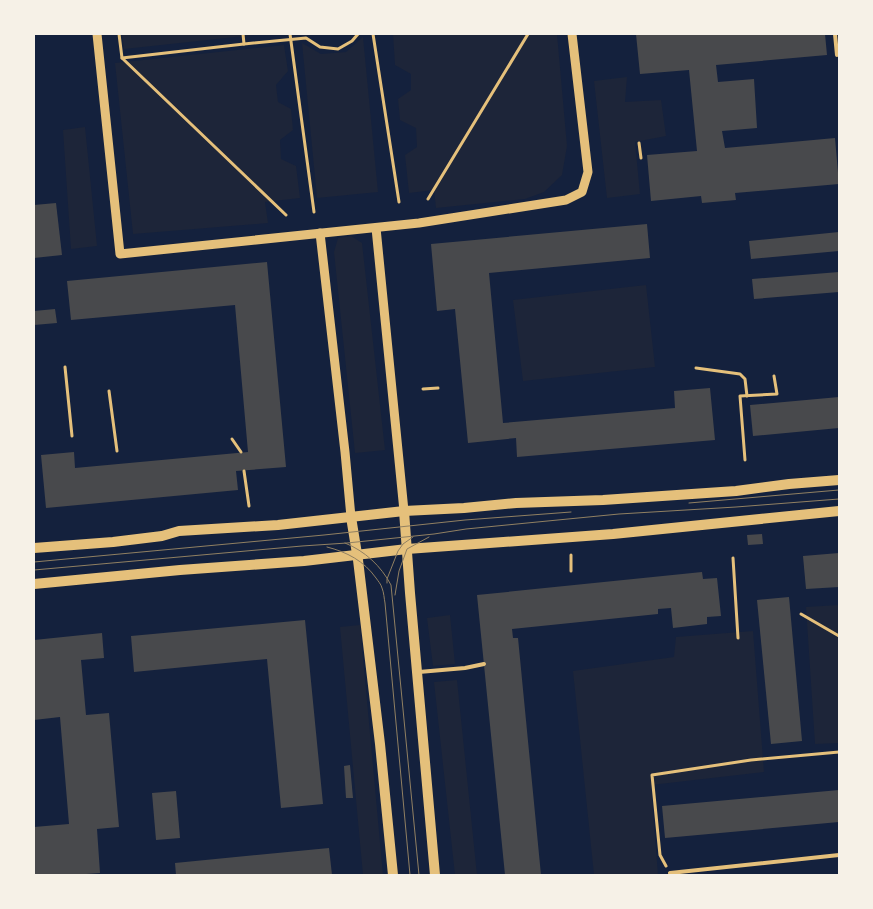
<svg xmlns="http://www.w3.org/2000/svg" width="873" height="909" viewBox="0 0 873 909" font-family="'Exo 2',sans-serif">
<rect width="100%" height="100%" fill="#14213d"/>
<g fill="#1d2539">
<polygon points="122,34 262,34 124,49"/>
<polygon points="393,34 557,34 567,146 562,175 544,192 525,199 436,208 434,190 409,193 405,155 417,147 416,128 400,120 398,99 411,90 411,74 395,65"/>
<polygon points="363,37 378,192 317,198 302,43 321,54 346,52"/>
<polygon points="284,45 288,71 276,85 278,102 291,109 293,130 280,140 281,159 296,166 300,198 265,202 268,223 133,234 115,63"/>
<polygon points="627,77 625,102 661,100 666,136 635,142 640,194 607,198 594,81"/>
<polygon points="85,127 97,246 71,249 63,130"/>
<polygon points="351,236 362,243 385,450 355,453 334,252 338,238"/>
<polygon points="646,285 655,367 523,381 513,300"/>
<polygon points="839,605 839,743 815,744 806,607"/>
<polygon points="450,615 455,664 433,666 427,618"/>
<polygon points="360,625 383,875 363,875 340,627"/>
<polygon points="753,631 764,772 651,785 658,875 594,875 573,671 674,657 676,637"/>
<polygon points="457,680 477,875 455,875 434,682"/>
</g>
<g fill="#48494c">
<polygon points="636,34 825,34 827,55 716,65 718,82 754,79 757,128 722,131 725,148 835,138 839,184 735,193 736,200 702,203 701,196 651,201 647,155 697,151 689,70 640,74"/>
<polygon points="56,203 62,255 34,258 34,205"/>
<polygon points="647,224 650,258 489,273 503,423 675,408 674,391 710,388 715,440 517,457 516,438 468,443 455,309 437,311 431,244"/>
<polygon points="839,232 839,251 751,259 749,241"/>
<polygon points="267,262 286,467 236,471 238,490 46,508 41,455 74,452 75,468 248,452 235,305 71,320 67,281"/>
<polygon points="839,272 839,292 754,299 752,279"/>
<polygon points="55,309 57,323 34,325 34,311"/>
<polygon points="839,397 839,428 753,436 750,405"/>
<polygon points="762,534 763,544 748,545 747,535"/>
<polygon points="839,553 839,587 806,589 803,556"/>
<polygon points="702,572 703,579 717,578 721,616 707,617 707,624 673,628 671,608 658,609 658,614 512,629 513,638 518,638 541,875 505,875 477,595"/>
<polygon points="789,597 802,741 771,744 757,600"/>
<polygon points="305,620 323,804 281,808 267,659 134,672 131,636"/>
<polygon points="102,633 104,658 81,660 86,715 109,713 119,827 97,829 100,873 73,875 34,875 34,827 69,824 60,717 34,720 34,640"/>
<polygon points="350,765 353,798 346,798 344,766"/>
<polygon points="839,790 839,822 665,838 662,806"/>
<polygon points="176,791 180,838 156,840 152,793"/>
<polygon points="329,848 332,875 176,875 175,863"/>
</g>
<g fill="none" stroke-linecap="round" stroke-linejoin="round">
<g stroke="#e5c07b" stroke-width="3">
<polyline points="119,34 122,58 286,215"/>
<polyline points="243,34 244,44"/>
<polyline points="290,34 314,212"/>
<polyline points="373,34 399,202"/>
<polyline points="122,58 244,44 306,38 320,47 338,49 352,41 358,34"/>
<polyline points="639,143 641,158"/>
<polyline points="428,199 528,34"/>
<polyline points="65,367 72,436"/>
<polyline points="696,368 740,374 745,379 747,396"/>
<polyline points="423,389 438,388"/>
<polyline points="109,391 117,451"/>
<polyline points="232,439 241,452"/>
<polyline points="745,460 740,396 777,394 774,376"/>
<polyline points="244,471 249,506"/>
<polyline points="571,555 571,571"/>
<polyline points="733,558 738,638"/>
<polyline points="801,614 839,636"/>
<polyline points="666,866 660,855 652,775 751,760 839,752"/>
</g>
<g stroke="#e5c07b" stroke-width="4">
<polyline points="835,34 837,55"/>
<polyline points="419,672 465,668 484,664"/>
<polyline points="671,875 670,873 839,855"/>
</g>
<g stroke="#e5c07b" stroke-width="9">
<polyline points="97,34 120,254 419,223 566,200 582,192 588,172 572,34"/>
<polyline points="376,228 404,511"/>
<polyline points="320,233 345,452 351,517"/>
</g>
<g stroke="#e5c07b" stroke-width="10">
<polyline points="404,511 410,593 435,875"/>
<polyline points="351,517 358,560 380,744 393,875"/>
<polyline points="34,548 113,542 162,536 179,531 278,525 404,511 464,508 516,503 603,500 736,491 789,484 839,480"/>
<polyline points="34,584 180,570 304,561 407,549 613,534 839,511"/>
</g>
<g stroke="#918062" stroke-width="1">
<polyline points="689,503 839,490"/>
<path d="M345,543C365,551 381,566 391,585L419,875"/>
<path d="M327,547C347,552 364,561 376,578C378,581 381,584 382,588C384,593 384,598 385,603L410,875"/>
<polyline points="34,562 324,535 465,520 571,512"/>
<polyline points="34,570 302,546 347,543 434,534 466,529 619,514 736,507 839,499"/>
<polyline points="387,583 387,579 398,551 403,544 413,537"/>
<polyline points="395,595 399,571 407,549 429,537"/>
</g>
</g>
<rect width="873" height="909" fill="none" stroke="#f6f1e7" stroke-width="70"/>
</svg>
